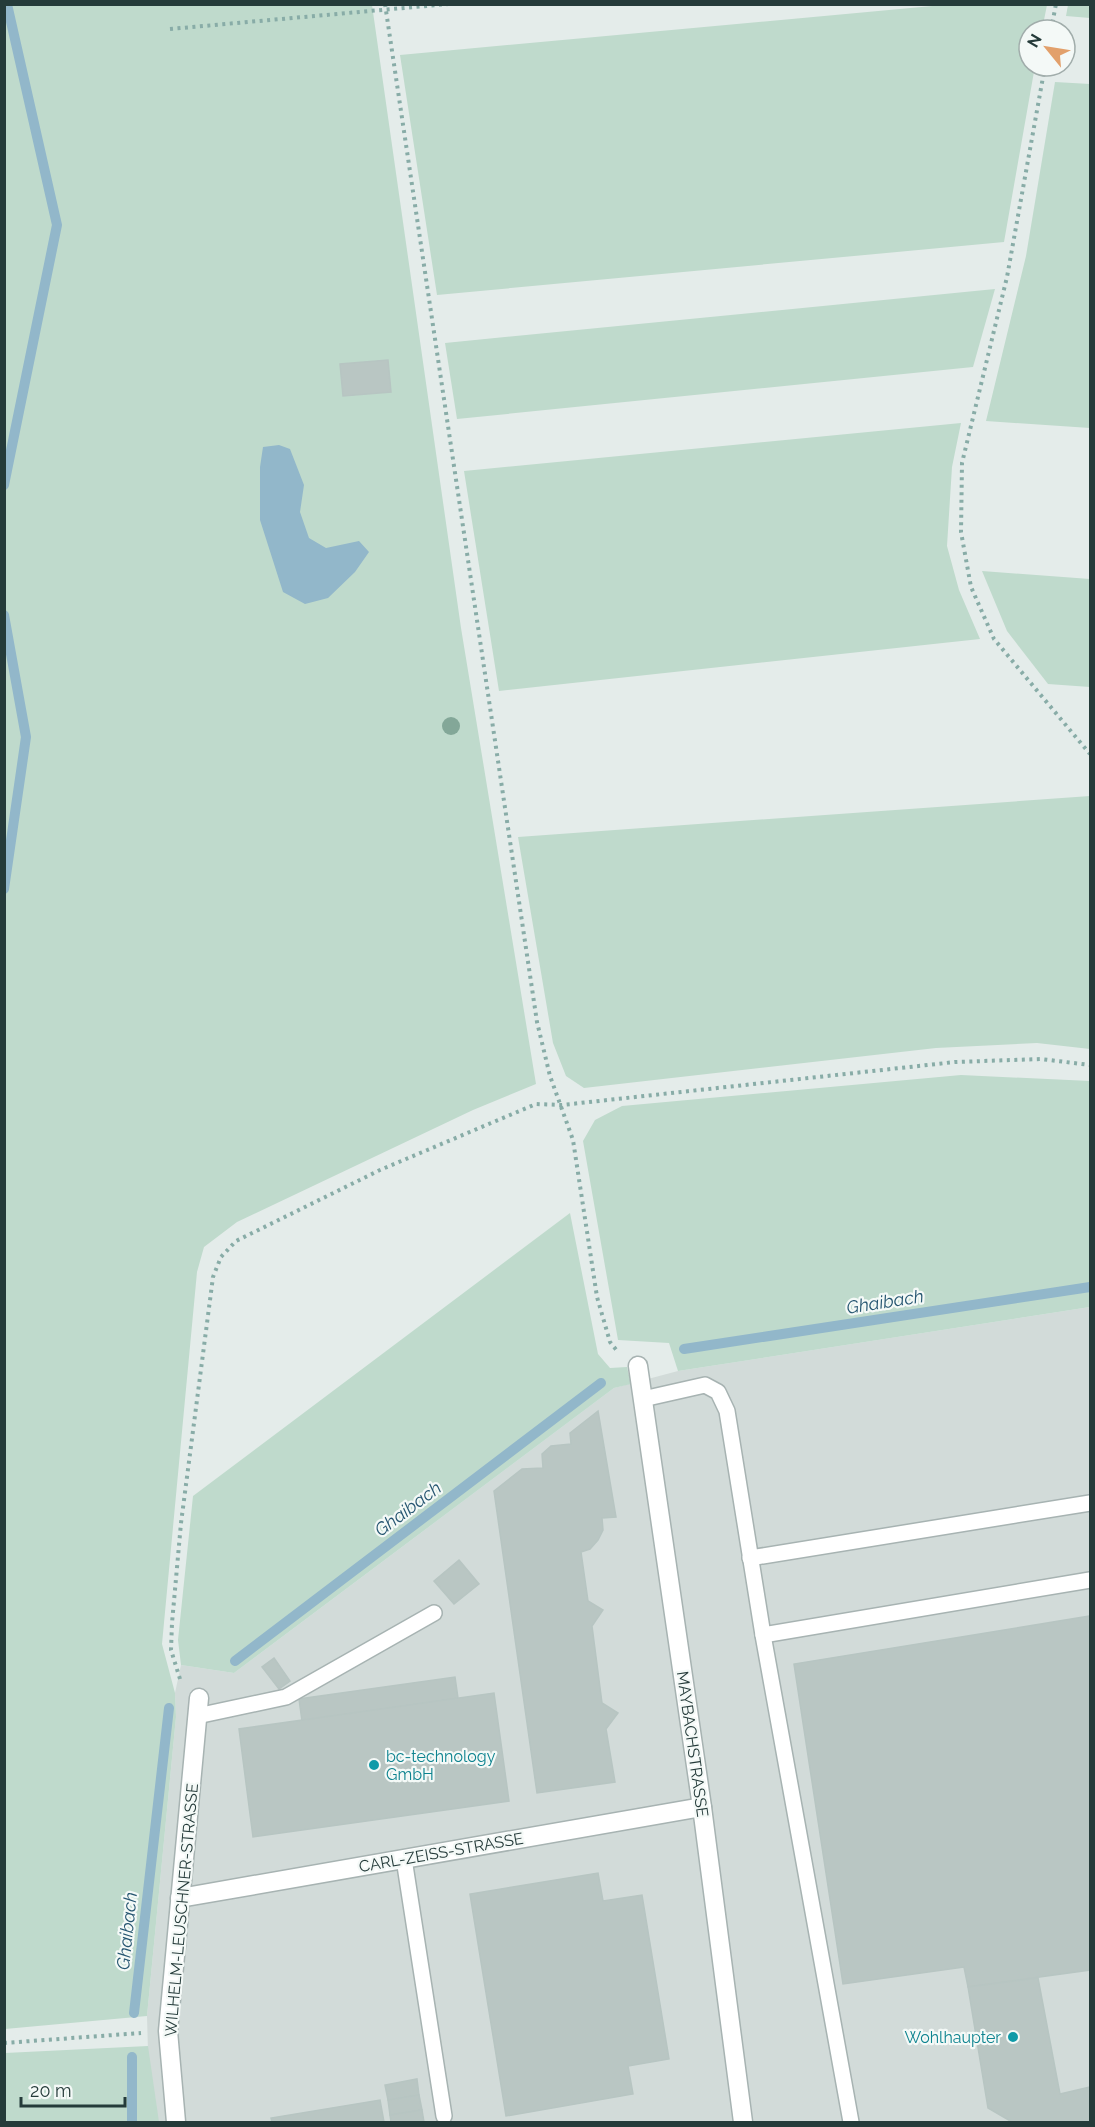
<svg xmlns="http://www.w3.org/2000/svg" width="1095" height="2127" viewBox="0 0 1095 2127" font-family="Raleway,sans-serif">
<rect width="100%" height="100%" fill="#e4ecea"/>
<polygon fill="#d2dbd9" points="1090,1307 1090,2122 158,2122 148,2051 147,2016 176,1717 175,1693 181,1665 234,1673 614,1388 678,1371"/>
<g fill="#bfdacc">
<polygon points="5,5 372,5 461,628 536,1084 473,1110 237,1222 204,1247 197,1272 162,1644 175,1693 176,1717 147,2016 5,2029"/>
<polygon points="943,5 1047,5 1042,30 1029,30 1029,66 1035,66 1004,242 437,295 400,55"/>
<polygon points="1068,5 1090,5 1090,18 1066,16"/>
<polygon points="1055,82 1090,84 1090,428 986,421 1026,256"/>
<polygon points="995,289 973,367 457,419 445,343"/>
<polygon points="961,423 952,467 947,546 959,590 980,639 499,691 464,471"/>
<polygon points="982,571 1090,579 1090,687 1048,684 1007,631"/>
<polygon points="1090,796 1090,1049 1037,1043 936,1048 584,1088 566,1076 553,1043 518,837"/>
<polygon points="961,1075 1090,1081 1090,1307 678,1371 669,1343 618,1340 583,1141 595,1120 622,1106"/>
<polygon points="570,1213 598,1354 610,1368 627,1367 631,1384 614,1388 234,1673 181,1665 178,1640 193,1496"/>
<polygon points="148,2046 159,2122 5,2122 5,2053"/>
</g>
<polygon fill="#92b7ca" points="279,445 290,449 304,485 300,512 309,538 326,548 359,541 369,552 355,572 328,598 305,604 283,592 260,520 260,467 263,447"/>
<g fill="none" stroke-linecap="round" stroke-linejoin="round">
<g stroke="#92b7ca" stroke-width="10">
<polyline points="4,485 57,225 7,4"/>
<polyline points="4,615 26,737 4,889"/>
<polyline points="684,1349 1090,1287"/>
<polyline points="235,1661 601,1383"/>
<polyline points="134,2013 169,1708"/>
<polyline points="132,2057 132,2122"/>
</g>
</g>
<g fill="#b9c6c3" stroke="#b7c5c2" stroke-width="1.5">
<polygon points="388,360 391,392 343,396 340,364"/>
<polygon points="598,1411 616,1517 602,1518 603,1530 598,1540 590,1549 581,1552 588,1601 603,1610 592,1626 602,1703 618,1713 606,1729 615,1782 537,1793 494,1491 522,1469 543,1468 542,1454 551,1446 571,1444 570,1433"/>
<polygon points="459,1560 479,1584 454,1604 434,1581"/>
<polygon points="1090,1616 1090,1970 968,1987 964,1967 843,1984 794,1664"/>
<polygon points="274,1658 290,1681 279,1689 262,1667"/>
<polygon points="455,1677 458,1698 302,1721 299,1699"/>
<polygon points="494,1693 509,1801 253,1837 239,1729"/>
<polygon points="598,1873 603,1901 642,1895 669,2059 628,2066 633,2094 506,2116 470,1894"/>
<polygon points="1038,1978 1060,2094 1090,2087 1090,2122 1012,2122 988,2108 968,1987"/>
<polygon points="417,2079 419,2095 388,2100 385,2085"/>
<polygon points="419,2095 422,2110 390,2115 388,2100"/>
<polygon points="380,2100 384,2122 272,2122 271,2118"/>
<polygon points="422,2110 424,2122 391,2122 390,2115"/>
</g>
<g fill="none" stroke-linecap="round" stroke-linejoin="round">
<defs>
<g id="lane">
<polyline points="643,1399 705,1385 718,1392 727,1411 763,1635 851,2122"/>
<polyline points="750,1558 1090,1503"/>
<polyline points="763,1635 1090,1580"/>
<polyline points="197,1716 286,1697 434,1613"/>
<polyline points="404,1859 444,2116"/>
</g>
<g id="street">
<polyline points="638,1366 702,1807 743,2122"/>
<polyline points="180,1898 702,1807"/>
<polyline points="176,2122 168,2031 199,1698"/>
</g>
</defs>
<use href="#lane" stroke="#a7b3b2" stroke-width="18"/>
<use href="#street" stroke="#a7b3b2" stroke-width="21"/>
<g stroke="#88aca7" stroke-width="4" stroke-dasharray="3 4.5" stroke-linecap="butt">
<polyline points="385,4 537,1022 550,1076 573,1140 597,1297 610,1342 618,1352"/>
<polyline points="170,29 448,4"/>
<polyline points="1051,30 1056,4"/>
<polyline points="1045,66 1007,277 962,463 961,532 971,587 994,639 1090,754"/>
<polyline points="180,1679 171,1650 172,1623 181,1523 213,1277 221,1257 236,1241 380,1170 536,1104 562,1105 955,1062 1041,1059 1090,1065"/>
<polyline points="4,2043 141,2033"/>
</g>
<use href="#lane" stroke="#fff" stroke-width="15"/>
<use href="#street" stroke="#fff" stroke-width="18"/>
</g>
<circle fill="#83a798" cx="451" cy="726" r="9"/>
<g fill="#0f9aa8" stroke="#f4f9f7" stroke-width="2">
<circle cx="374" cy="1765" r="6"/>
<circle cx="1013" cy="2037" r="6"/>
</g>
<g text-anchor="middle" stroke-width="4.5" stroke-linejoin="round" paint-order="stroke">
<g font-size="16" fill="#253b3a" stroke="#f4f9f7">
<text transform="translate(693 1744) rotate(82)" y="6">MAYBACHSTRASSE</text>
<text transform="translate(441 1852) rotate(-10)" y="6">CARL-ZEISS-STRASSE</text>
<text transform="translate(181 1910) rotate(-85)" y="6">WILHELM-LEUSCHNER-STRASSE</text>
</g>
<g font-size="16" fill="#0d838f" stroke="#f4f9f7" text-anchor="start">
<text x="386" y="1762">bc-technology<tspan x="386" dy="18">GmbH</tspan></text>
<text x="1001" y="2043" text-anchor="end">Wohlhaupter</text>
</g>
<g font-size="18" font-style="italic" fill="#265671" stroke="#f4f9f7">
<text transform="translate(885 1302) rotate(-9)" y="6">Ghaibach</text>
<text transform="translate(408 1509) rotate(-37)" y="6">Ghaibach</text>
<text transform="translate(127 1931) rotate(-84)" y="6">Ghaibach</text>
</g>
</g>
<rect width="1095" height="2127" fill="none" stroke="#253b3a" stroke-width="12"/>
<g transform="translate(1047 48) rotate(300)"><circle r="28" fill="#f4f9f7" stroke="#a1adab" stroke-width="1.5"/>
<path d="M0-4.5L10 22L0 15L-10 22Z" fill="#e2a06b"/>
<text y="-9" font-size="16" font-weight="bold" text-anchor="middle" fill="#253b3a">N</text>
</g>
<path d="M21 2097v9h104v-9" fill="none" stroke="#253b3a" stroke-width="3"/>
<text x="30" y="2097" font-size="18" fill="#253b3a" stroke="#f4f9f7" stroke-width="4.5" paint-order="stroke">20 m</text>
</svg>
